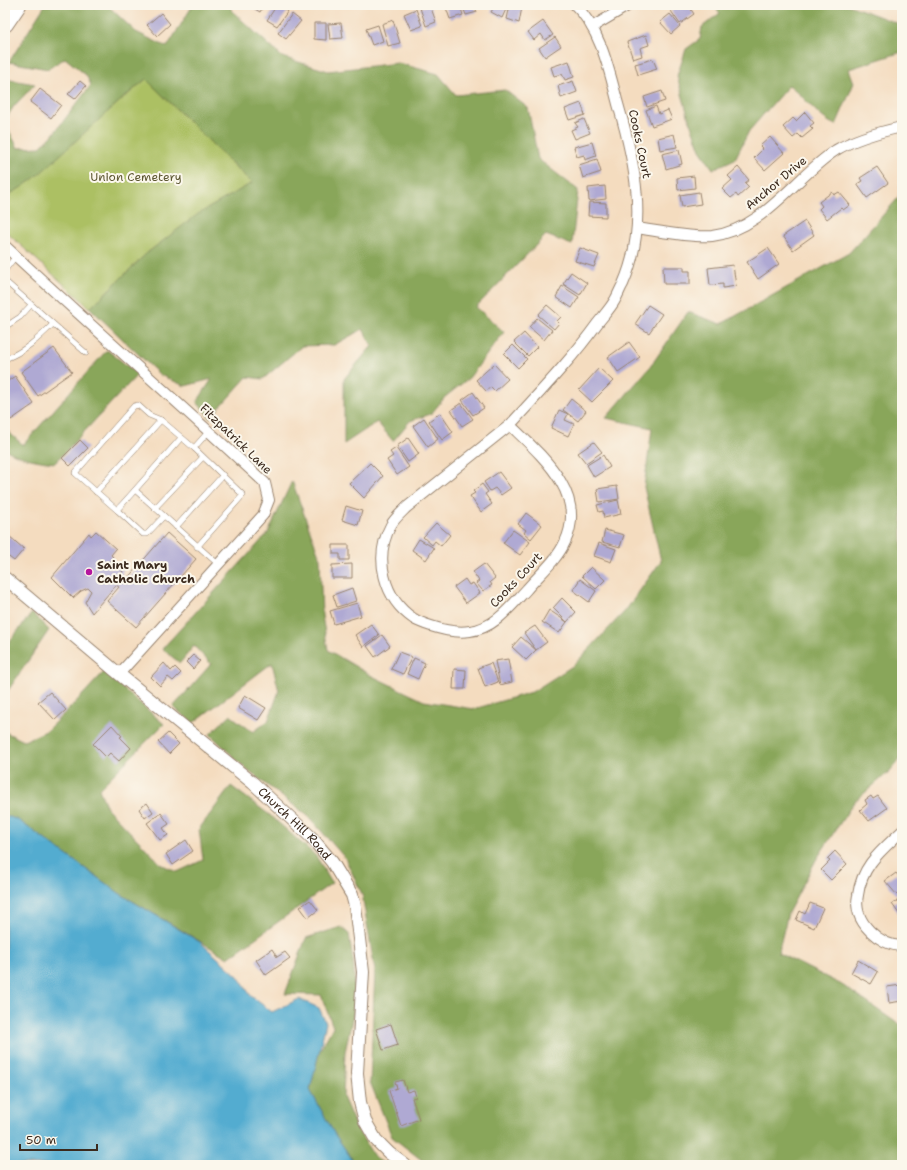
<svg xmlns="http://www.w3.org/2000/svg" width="907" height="1170" viewBox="0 0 907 1170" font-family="'Shantell Sans',sans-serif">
<rect width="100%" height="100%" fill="#fbf7ec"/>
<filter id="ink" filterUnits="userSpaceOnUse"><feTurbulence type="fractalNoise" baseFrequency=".025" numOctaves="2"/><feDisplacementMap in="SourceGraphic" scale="8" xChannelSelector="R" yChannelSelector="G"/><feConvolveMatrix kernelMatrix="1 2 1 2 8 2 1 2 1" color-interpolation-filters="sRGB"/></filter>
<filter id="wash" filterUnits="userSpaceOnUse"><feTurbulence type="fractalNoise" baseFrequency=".012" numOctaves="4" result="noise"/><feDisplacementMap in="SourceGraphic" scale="16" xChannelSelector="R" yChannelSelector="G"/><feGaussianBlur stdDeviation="0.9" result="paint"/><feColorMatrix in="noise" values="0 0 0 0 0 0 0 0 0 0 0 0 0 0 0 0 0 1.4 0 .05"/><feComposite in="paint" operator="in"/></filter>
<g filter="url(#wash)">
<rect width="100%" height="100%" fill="#f4dcbf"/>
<polygon fill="#acc064" stroke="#747541" points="146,79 252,183 198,215 147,253 90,308 5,231 5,199"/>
<g fill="#89a65a" stroke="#62683c">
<path d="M45,5H107L136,32L167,47L193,5H229L232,11L282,57L328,71L398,63L438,74L456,95L505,90L528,108L538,159L578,190L572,245L546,235L476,307L504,332L469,378L445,397L431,414L410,421L393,441L377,422L344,444V379L372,346L363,329L334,345L302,346L263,379L247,377L210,418L197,402L212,379L185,386L160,375L90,308L147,253L198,214L252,183L146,79C119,101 93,125 68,148C50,164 28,187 5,196V123L18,148L40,147L51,137L91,85L86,75L65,58L48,69L9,62Z"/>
<path d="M713,5H849L902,25V52L849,69L854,83L836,125C820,120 804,96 789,85L749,131L735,159L713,169L700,150L689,119L677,76L686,49L700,39L702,27L720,13Z"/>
<polygon points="5,79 35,84 14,106 5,120"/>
<polygon points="902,173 902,756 890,771 854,802 816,860 788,913 778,953 842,985 894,1021 902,1025 902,1165 428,1165 392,1137 370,1082 375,971 362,894 345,858 308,816 247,770 210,734 230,715 253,732 268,721 279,691 272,663 193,723 173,707 211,664 194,646 180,663 162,649 268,533 292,481 320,558 322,616 328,650 370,675 424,701 474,709 532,692 574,665 626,610 661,561 644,487 652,428 606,418 650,367 688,312 721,324 849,253 899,197"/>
<path d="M107,350L138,374L55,463C39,461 18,458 5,449V429L23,445Z"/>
<polygon points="32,613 49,630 5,695 5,647"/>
<polygon points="104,672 164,724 99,789 107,808 161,864 177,872 203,860 199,829 231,786 271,816 316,856 332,883 228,958 119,893 18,820 5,815 5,732 24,741 46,731 72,706"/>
<polygon points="341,927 349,934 354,967 354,1010 345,1052 343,1097 356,1127 375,1158 387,1165 356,1165 334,1133 310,1090 319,1052 333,1027 321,995 285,994 306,938"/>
</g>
<polygon fill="#52acd0" stroke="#466b77" points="5,815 18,820 119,893 200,942 238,976 251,996 272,1012 299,999 319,1008 326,1023 310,1090 334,1133 356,1165 5,1165"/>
<g id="blocks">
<g fill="#afa9d3">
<polygon points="248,5 264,5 260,12"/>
<polygon points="277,5 279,5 288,11 277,26 267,20"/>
<polygon points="428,5 430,5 436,22 426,26 420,8"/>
<polygon points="445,5 460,5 463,15 450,19"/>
<polygon points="462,5 474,5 477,12 466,15"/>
<polygon points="495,5 508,5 502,18 491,12"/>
<polygon points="510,5 522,7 519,23 507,19"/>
<polygon points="679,5 688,5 694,14 680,24 671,11"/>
<polygon points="416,9 422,26 411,30 404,14"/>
<polygon points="161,13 170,24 157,36 147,25"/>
<polygon points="292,14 301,21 286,39 278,33"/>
<polygon points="670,14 680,26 671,34 660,22"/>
<polygon points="393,20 400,43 388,46 382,24"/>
<polygon points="543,21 553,35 545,40 541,34 534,40 528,32"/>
<polygon points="314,23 326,23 326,40 314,39"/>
<polygon points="341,23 343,38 330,39 328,24"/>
<polygon points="378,25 383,41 372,45 366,29"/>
<polygon points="646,35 649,45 640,48 642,56 633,59 627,42"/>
<polygon points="555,37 561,46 545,57 539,48"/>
<polygon points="653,59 657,69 638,75 635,64"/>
<polygon points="569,61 574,77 565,80 562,74 554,76 551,67"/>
<polygon points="80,81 86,86 75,99 68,94"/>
<polygon points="573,81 577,92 561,98 558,86"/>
<polygon points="40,89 61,105 51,118 30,102"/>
<polygon points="662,91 665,101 647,107 644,97"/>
<polygon points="581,103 585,115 569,120 565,109"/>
<polygon points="656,106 659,114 668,110 672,119 652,126 646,110"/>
<polygon points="805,112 814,123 810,126 813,129 802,138 798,134 793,138 783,127 793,118 796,121"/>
<polygon points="584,119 590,133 575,139 571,130 578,127 575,123"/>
<polygon points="674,134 677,147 660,150 658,138"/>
<polygon points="770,137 784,153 765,170 754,158 763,149 760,146"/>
<polygon points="592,142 596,156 585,160 584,155 577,157 574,147"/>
<polygon points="679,150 682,164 666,169 662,154"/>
<polygon points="597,159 601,172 583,178 579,165"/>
<polygon points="738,167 749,180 745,183 749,187 738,197 736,194 731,198 722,189 732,180 728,176"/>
<polygon points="877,167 888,183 867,198 857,184 862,181 860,178"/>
<polygon points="694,176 695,188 678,190 677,178"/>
<polygon points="605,186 606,199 589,201 588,188"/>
<polygon points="699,192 701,204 682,207 680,195"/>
<polygon points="832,192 834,195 839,192 850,205 843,210 841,208 827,219 819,209 822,206 819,202"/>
<polygon points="589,202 606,203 606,217 588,216"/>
<polygon points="805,221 814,235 793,250 783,236"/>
<polygon points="580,248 599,255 594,267 575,261"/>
<polygon points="768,248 779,264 758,279 747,262"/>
<polygon points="733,265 736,286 723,288 723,284 710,285 708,268"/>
<polygon points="663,267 684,267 684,271 690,271 690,284 664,284"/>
<polygon points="571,272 587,283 580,295 563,284"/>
<polygon points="562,286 579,297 572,308 556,297"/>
<polygon points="547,305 561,317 557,321 559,323 554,329 538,315"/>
<polygon points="648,305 662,314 649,333 635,324"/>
<polygon points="537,318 552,330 544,340 529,327"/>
<polygon points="524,333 537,347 528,356 514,342"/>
<polygon points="629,342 640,357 618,372 608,357"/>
<polygon points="513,345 527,359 518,368 504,354"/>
<polygon points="54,348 72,372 38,396 21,372"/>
<polygon points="494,364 508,379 495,391 491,387 486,391 476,380"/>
<polygon points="599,368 613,381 592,402 579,390"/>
<polygon points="15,376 34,404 11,420 5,411 5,383"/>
<polygon points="473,392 484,408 473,415 462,400"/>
<polygon points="571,399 586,411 578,421 563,410"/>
<polygon points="461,403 473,419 462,426 451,410"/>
<polygon points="559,410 568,414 565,420 574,424 568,436 551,428"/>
<polygon points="440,413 453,432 442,440 429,421"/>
<polygon points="424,418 438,439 428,447 413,426"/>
<polygon points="408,438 419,454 408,462 397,446"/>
<polygon points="80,440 88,448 70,466 62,458"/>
<polygon points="594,442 602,452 586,463 578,453"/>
<polygon points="396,448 409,467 397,475 387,460 393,456 390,452"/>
<polygon points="603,455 610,467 594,477 587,465"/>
<polygon points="370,463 383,476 364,498 349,483"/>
<polygon points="499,472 511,488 501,495 495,488 490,491 484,482"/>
<polygon points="482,484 488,492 485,494 492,504 481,512 470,496 475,493 473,491"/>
<polygon points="617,486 619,499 599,502 597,489"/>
<polygon points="618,500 621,514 604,518 603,511 599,512 597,505"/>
<polygon points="346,506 362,511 358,525 342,520"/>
<polygon points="526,513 542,525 531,539 524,533 526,530 518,524"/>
<polygon points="436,523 450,535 441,546 435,541 432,545 423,537"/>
<polygon points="513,530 530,542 520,555 503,543"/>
<polygon points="605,530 624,535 620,547 602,542"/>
<polygon points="96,531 116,549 111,555 113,557 106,565 109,568 123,568 121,579 125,581 167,533 196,559 136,627 107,601 119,587 116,585 92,613 85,602 91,591 88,588 81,591 73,598 52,577 89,533 91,536"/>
<polygon points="9,536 24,549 14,561 5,554 5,541"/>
<polygon points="419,539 434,548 426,560 412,550"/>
<polygon points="599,543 616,549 611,562 594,556"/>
<polygon points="333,545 349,545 349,560 340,560 340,554 333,554"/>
<polygon points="352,564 352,578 332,578 332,565"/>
<polygon points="484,564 495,578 490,582 492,585 483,591 476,583 479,581 473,572"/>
<polygon points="591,567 605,580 596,589 582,576"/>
<polygon points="465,579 469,585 473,583 480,593 466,603 454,587"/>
<polygon points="580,579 596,591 589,602 573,590"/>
<polygon points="352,588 356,601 337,607 333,595"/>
<polygon points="562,598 576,612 567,622 553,608"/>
<polygon points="357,603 361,616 334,624 330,611"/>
<polygon points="549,610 567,622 559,633 542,622"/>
<polygon points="371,624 379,635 363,647 355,635"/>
<polygon points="535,626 547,642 536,650 524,633"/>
<polygon points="382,635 390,646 375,657 367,646"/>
<polygon points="521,637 536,650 526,660 512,647"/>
<polygon points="399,652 412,657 403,674 391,669"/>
<polygon points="193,655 200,661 193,669 186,662"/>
<polygon points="414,658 425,663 418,679 407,674"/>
<polygon points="508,659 512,682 500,685 495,661"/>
<polygon points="164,663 171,671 175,667 181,673 173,681 168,677 160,686 151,677"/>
<polygon points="491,663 498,682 485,687 478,668"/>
<polygon points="454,669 466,670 465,689 453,689"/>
<polygon points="50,692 66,710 55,720 38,702"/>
<polygon points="245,695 266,708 258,720 238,708"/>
<polygon points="112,725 122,736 120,737 131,748 119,761 110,753 106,757 93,744"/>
<polygon points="168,733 179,744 169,754 158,742"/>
<polygon points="871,796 873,799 878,796 887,808 869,821 860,810 867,804 865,800"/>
<polygon points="147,803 153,812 145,818 139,809"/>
<polygon points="161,813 169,824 163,828 168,835 160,840 147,823"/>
<polygon points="186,840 193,851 173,865 166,854"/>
<polygon points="835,851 847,864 831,880 821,870 830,861 827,859"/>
<polygon points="896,873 902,880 902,891 897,895 885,881"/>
<polygon points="902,898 902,918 892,904"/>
<polygon points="310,900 318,910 308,918 300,907"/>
<polygon points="810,903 823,908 814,928 796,920 800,911 805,914"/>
<polygon points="272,949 277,957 285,952 290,958 266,975 256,960"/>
<polygon points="858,960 878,972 871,984 851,973"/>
<polygon points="901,985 902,1001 889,1003 887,987"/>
<polygon points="391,1024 398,1045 383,1050 376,1029"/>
<polygon points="403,1080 407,1092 414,1090 416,1097 412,1098 419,1119 401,1126 389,1091 397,1088 395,1082"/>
</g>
</g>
</g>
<g filter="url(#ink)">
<use href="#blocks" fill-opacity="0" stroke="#98836e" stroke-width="1"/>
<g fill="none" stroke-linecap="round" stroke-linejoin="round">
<defs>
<g id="service">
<polyline points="5,270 16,256"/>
<polyline points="5,281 86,353"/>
<polyline points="5,327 20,317 31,305"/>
<path d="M5,359C24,352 39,338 53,324"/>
<polyline points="181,438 135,490 218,564"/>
<polyline points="135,490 117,510 143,534 147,534 164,516"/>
<polyline points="96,492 161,420"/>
<polyline points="155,508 203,457"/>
<polyline points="117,510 75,473 134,406 138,405 149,415 161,420 194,448"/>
<polyline points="176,527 223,475"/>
<polyline points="197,547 243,495 194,448 209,431"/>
</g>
<g id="minor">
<polyline points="592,27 629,5"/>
<path d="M637,228C658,231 691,238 712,236C763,230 796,176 836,150C856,138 879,132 902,127"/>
<path d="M5,246C91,326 179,403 265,483L269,500L263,515L119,674"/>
<path d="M510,425C541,455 588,494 565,542C557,560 539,575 527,589C511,606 495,628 470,631C457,633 443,630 431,626C425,624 419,622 414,619C384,599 373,558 391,525C395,518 401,513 407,507Z"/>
<path d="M510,425C540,392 571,360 597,324C603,316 610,309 615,300C618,295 620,289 623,284C649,225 635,163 618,104C609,70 601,30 575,5"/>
<path d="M902,831C881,851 862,865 858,895C855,909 860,921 870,931C878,939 890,946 902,946"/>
</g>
<g id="tertiary">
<path id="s1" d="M5,578L119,674L253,783L312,838L332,862L352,895L355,906L363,972L357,1073L360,1102L365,1121L376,1140L389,1153L405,1165"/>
</g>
<polyline id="primary" points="5,24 18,5"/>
</defs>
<use href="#service" stroke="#98836e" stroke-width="6"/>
<use href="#minor" stroke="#98836e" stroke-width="12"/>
<use href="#tertiary" stroke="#98836e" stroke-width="14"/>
<use href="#primary" stroke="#98836e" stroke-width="18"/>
<use href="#service" stroke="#fff" stroke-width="5"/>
<use href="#minor" stroke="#fff" stroke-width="10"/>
<use href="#tertiary" stroke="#fff" stroke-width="12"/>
<use href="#primary" stroke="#fff" stroke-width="16"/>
</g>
</g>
<circle fill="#b5179e" stroke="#fbf7ec" stroke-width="1.5" cx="89" cy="572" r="4"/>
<g text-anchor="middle" stroke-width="4" stroke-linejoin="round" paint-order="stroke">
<g font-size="12" fill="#3b2a1e" stroke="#fbf7ec">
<text transform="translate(640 144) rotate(78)" y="4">Cooks Court</text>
<text transform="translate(776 183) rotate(-40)" y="4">Anchor Drive</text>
<text transform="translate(236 439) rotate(44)" y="4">Fitzpatrick Lane</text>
<text transform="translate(516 580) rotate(-47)" y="4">Cooks Court</text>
<text dy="4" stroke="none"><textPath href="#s1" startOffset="380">Church Hill Road</textPath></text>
</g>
<g font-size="12" fill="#5d5733" stroke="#fbf7ec">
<text x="136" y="181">Union Cemetery</text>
</g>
<g font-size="12" font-weight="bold" fill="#3b2a1e" stroke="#fbf7ec" text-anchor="start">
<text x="97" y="569">Saint Mary<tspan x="97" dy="14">Catholic Church</tspan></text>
</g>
</g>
<rect width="907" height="1170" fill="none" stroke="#fbf7ec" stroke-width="20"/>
<path d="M20 1144v6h77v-6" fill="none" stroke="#3b2a1e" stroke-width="2"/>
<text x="26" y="1144" font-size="12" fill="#3b2a1e" stroke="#fbf7ec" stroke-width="3" paint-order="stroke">50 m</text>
</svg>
